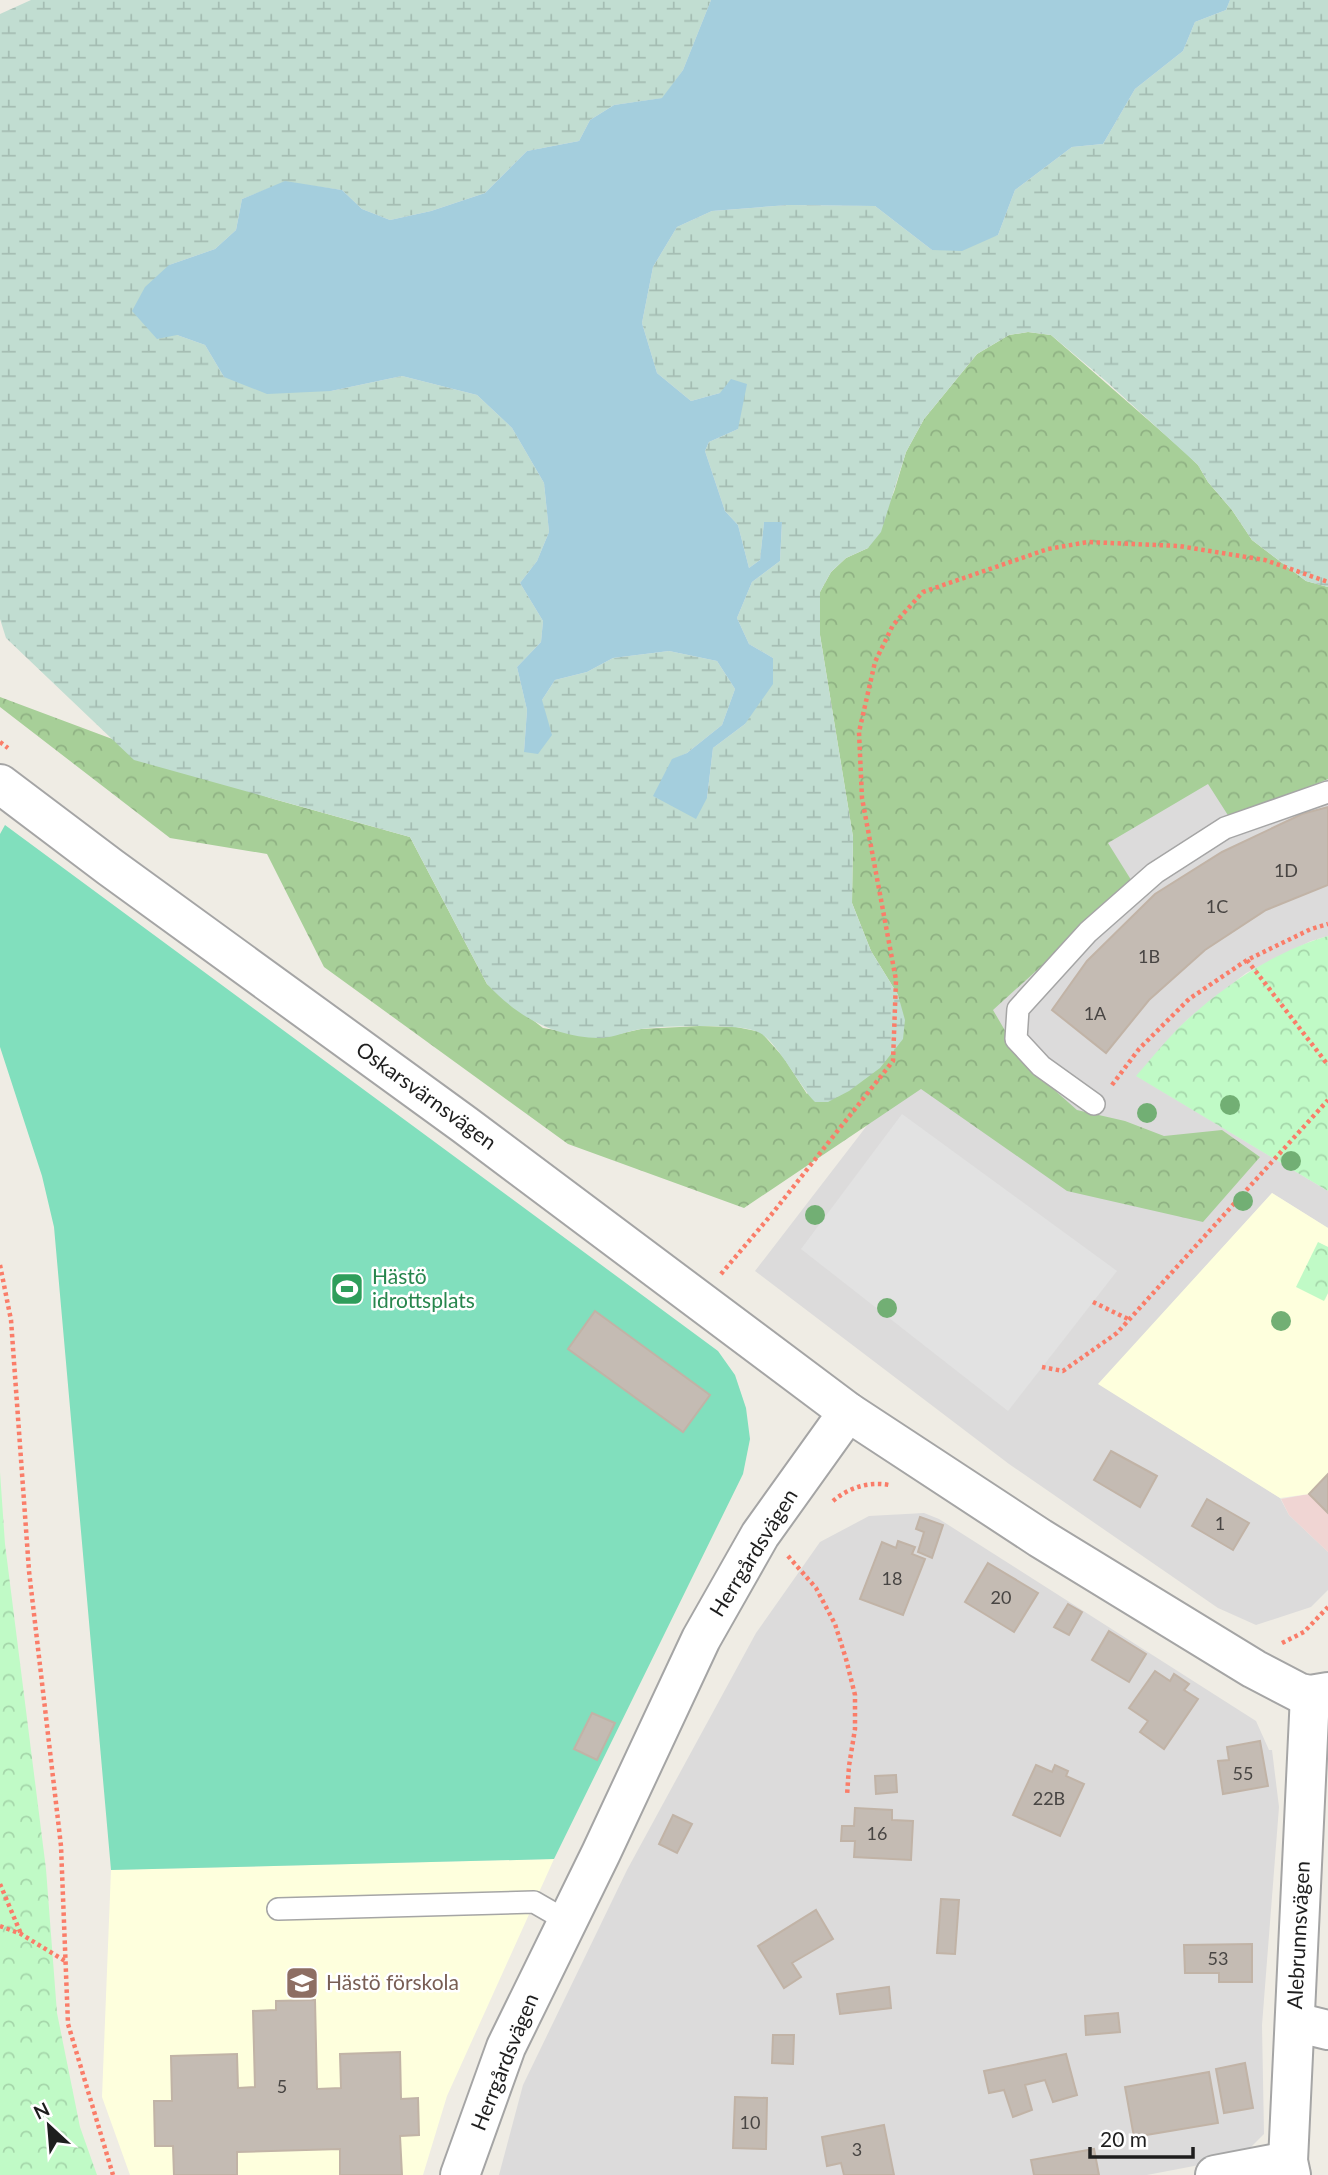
<svg xmlns="http://www.w3.org/2000/svg" width="1328" height="2175" viewBox="0 0 1328 2175" font-family="Lato,sans-serif">
<defs>
<pattern id="forest-crowns" width="20" height="18" patternUnits="userSpaceOnUse" patternTransform="scale(1.75)"><rect width="20" height="18" fill="#a7cf98"/><path d="M2 6a3 3 0 1 1 6 0M12 15a3 3 0 1 1 6 0" fill="none" stroke="#8fb183"/></pattern>
<pattern id="wetland-marsh" width="20" height="14" patternUnits="userSpaceOnUse" patternTransform="scale(1.75)"><rect width="20" height="14" fill="#c1ddd1"/><path d="M1 5h8M5 5V1M11 12h8M15 12V8" fill="none" stroke="#a5bdb3"/></pattern>
<pattern id="park-crowns" width="20" height="18" patternUnits="userSpaceOnUse" patternTransform="scale(1.75)"><rect width="20" height="18" fill="#c0fac6"/><path d="M2 6a3 3 0 1 1 6 0M12 15a3 3 0 1 1 6 0" fill="none" stroke="#a5d6aa"/></pattern>
</defs>
<rect width="100%" height="100%" fill="#efece4"/>
<g fill="#dcdbdb">
<polygon points="1328,703 1328,936 1311,941 1246,973 1187,1020 1137,1076 1328,1191 1328,1228 1272,1193 1099,1384 1280,1498 1289,1515 1328,1552 1328,1590 1311,1607 1256,1625 1218,1608 1009,1464 755,1271 1139,772"/>
<polygon points="924,1513 939,1519 1256,1721 1269,1750 1272,1750 1279,1807 1262,2025 1264,2134 1241,2157 1147,2175 499,2175 523,2085 627,1870 756,1633 820,1542 869,1516"/>
</g>
<polygon fill="#f0d5d3" points="1328,1474 1328,1552 1289,1515 1281,1499 1309,1494"/>
<g fill="#feffdd">
<polygon points="1272,1193 1328,1228 1328,1247 1319,1243 1325,1300 1328,1293 1328,1474 1309,1494 1280,1498 1098,1384"/>
<polygon points="554,1859 447,2096 423,2175 130,2175 102,2097 111,1870"/>
</g>
<polygon fill="url(#forest-crowns)" points="1028,332 1051,335 1186,453 1198,465 1208,482 1232,510 1252,540 1306,581 1328,587 1328,779 1231,820 1208,784 1108,843 1133,883 993,1010 1024,1063 1077,1110 1125,1121 1164,1136 1222,1130 1260,1157 1203,1222 1067,1191 921,1089 744,1208 568,1144 324,967 267,854 170,838 0,707 0,697 270,798 410,837 487,984 543,1028 601,1038 641,1029 699,1026 736,1027 761,1032 784,1058 807,1094 898,995 871,951 852,903 853,837 820,635 820,592 831,572 846,558 868,548 894,492 906,452 924,419 977,354 1009,335"/>
<path fill="url(#wetland-marsh)" d="M31,0H711L683,70L663,98L614,105L590,120L579,141L527,151L485,193L431,211L390,220L362,209L342,190L285,182L242,199L236,230L215,249L169,265L177,335L205,345L224,377L331,391L402,376L477,395L512,428L544,483L549,532L537,561L520,583L543,621L541,642L517,667L527,710L524,752L542,700L555,680L587,672L613,658L669,651L717,661L735,689L722,725L687,753L672,760L707,798L713,748L745,724L773,658L749,644L737,618L752,582L780,561L782,523L764,522L760,560L749,568L738,525L725,511L705,451L709,442L738,429L720,393L691,401L657,373L642,323L653,267L677,227L712,211L788,205L875,206L932,250L998,235L1015,190L1072,147L1103,144L1135,89L1183,51L1195,22L1226,10L1230,0H1328V587L1306,581L1252,540L1232,510L1208,482L1198,465L1107,382L1051,335L1028,332L1009,335L977,354L924,419L906,452L881,532L868,548L846,558L831,572L820,592V635L853,837L852,903L871,951L898,995L905,1020L903,1039L880,1068L849,1091L828,1102H815C799,1086 776,1039 758,1032C744,1026 726,1027 711,1026C688,1026 664,1026 641,1029C627,1031 613,1038 599,1038C553,1037 518,1017 487,984L410,837L134,760L6,638L0,619V14Z"/>
<g fill="url(#park-crowns)">
<path d="M1328,936V1191L1136,1076C1153,1057 1169,1036 1188,1019C1228,983 1276,951 1328,936Z"/>
<polygon points="1318,1242 1328,1247 1328,1293 1324,1301 1296,1287"/>
<polygon points="0,1472 5,1544 46,1869 57,2013 80,2127 97,2175 0,2175"/>
</g>
<polygon fill="#81dfbd" points="5,825 718,1351 735,1375 746,1408 750,1439 743,1474 554,1859 111,1870 54,1227 42,1176 0,1047 0,834"/>
<polygon fill="#e2e2e2" points="902,1114 1117,1271 1008,1411 801,1249"/>
<polygon fill="#a4cedd" points="711,0 1230,0 1226,10 1195,22 1183,51 1135,89 1103,144 1072,147 1015,190 998,235 962,251 932,250 875,206 788,205 712,211 677,227 653,267 642,323 657,373 691,401 720,393 731,379 747,384 738,429 709,442 705,451 725,511 738,525 749,568 760,560 764,522 782,522 780,561 752,582 737,618 749,644 773,658 773,684 745,724 713,748 707,798 696,819 653,796 672,759 687,753 722,725 735,689 717,661 669,651 613,658 587,672 555,680 542,700 552,735 538,754 524,752 527,710 517,667 541,642 543,621 520,583 537,561 549,532 544,483 512,428 477,395 402,376 331,391 267,394 224,377 205,345 177,335 157,339 132,311 145,287 169,265 215,249 236,230 242,199 285,181 342,190 362,209 390,220 431,211 485,193 527,151 579,141 590,120 614,105 662,98 683,70"/>
<g fill="#c4bbb3" stroke="#c1b3a6" stroke-width="2">
<polygon points="1328,807 1328,885 1266,910 1205,950 1149,1000 1106,1053 1052,1010 1087,961 1155,894 1222,852 1302,814"/>
<polygon points="595,1311 710,1395 683,1432 568,1349"/>
<polygon points="1111,1451 1157,1476 1140,1507 1094,1480"/>
<polygon points="1328,1474 1328,1513 1309,1494"/>
<polygon points="1207,1499 1249,1523 1233,1550 1192,1526"/>
<polygon points="920,1517 943,1525 932,1558 918,1552 924,1532 916,1529"/>
<polygon points="898,1541 915,1547 912,1554 925,1559 903,1615 860,1599 882,1542 896,1548"/>
<polygon points="988,1563 1038,1593 1014,1632 965,1602"/>
<polygon points="1068,1604 1082,1612 1069,1635 1054,1627"/>
<polygon points="1109,1631 1146,1654 1129,1682 1092,1660"/>
<polygon points="1155,1671 1170,1681 1174,1674 1189,1684 1184,1690 1198,1699 1164,1749 1140,1732 1148,1721 1129,1708"/>
<polygon points="592,1713 615,1723 597,1760 574,1749"/>
<polygon points="1260,1741 1268,1786 1223,1794 1218,1761 1229,1760 1227,1747"/>
<polygon points="1036,1765 1052,1772 1055,1765 1068,1771 1066,1776 1084,1784 1060,1836 1013,1815"/>
<polygon points="896,1775 897,1792 876,1794 875,1776"/>
<polygon points="855,1808 892,1810 892,1820 913,1821 911,1860 854,1857 855,1841 841,1841 842,1826 854,1826"/>
<polygon points="673,1815 692,1824 677,1853 659,1844"/>
<polygon points="941,1899 959,1900 955,1954 937,1953"/>
<polygon points="816,1910 833,1939 792,1963 801,1977 784,1988 758,1946"/>
<polygon points="1252,1944 1252,1982 1219,1982 1219,1973 1185,1973 1184,1945"/>
<polygon points="889,1987 891,2008 840,2014 837,1994"/>
<polygon points="315,2000 317,2089 341,2088 340,2054 400,2052 401,2099 418,2098 419,2135 400,2136 402,2175 340,2175 340,2149 237,2152 237,2175 174,2175 173,2146 155,2146 154,2101 172,2101 171,2056 237,2054 238,2088 255,2087 253,2011 276,2010 276,2001"/>
<polygon points="1118,2013 1120,2032 1086,2035 1085,2016"/>
<polygon points="773,2035 794,2035 793,2064 772,2063"/>
<polygon points="1066,2054 1077,2095 1053,2102 1045,2080 1025,2085 1032,2110 1013,2117 1004,2090 989,2093 984,2071"/>
<polygon points="1245,2063 1253,2108 1224,2113 1216,2069"/>
<polygon points="1209,2072 1218,2123 1134,2137 1125,2087"/>
<polygon points="735,2097 767,2098 766,2149 733,2148"/>
<polygon points="884,2125 894,2175 844,2175 841,2163 827,2166 822,2137"/>
<polygon points="1094,2149 1099,2175 1034,2175 1031,2160"/>
</g>
<g fill="none" stroke-linecap="round" stroke-linejoin="round">
<defs>
<g id="service">
<polyline points="1094,1104 1041,1066 1016,1039 1018,1009 1088,932 1155,873 1225,828 1328,792"/>
<polyline points="278,1909 534,1902 567,1921"/>
</g>
<g id="minor">
<polyline points="1295,2022 1328,2030"/>
<polyline points="1215,2175 1288,2161"/>
<polyline points="1291,2175 1288,2161 1310,1695"/>
</g>
<g id="tertiary">
<polyline points="0,784 110,867 465,1125 848,1412 1040,1538 1254,1669 1300,1693 1310,1695 1328,1692"/>
<polyline points="460,2175 506,2047 601,1853 701,1639 760,1535 848,1412"/>
</g>
</defs>
<use href="#service" stroke="#a5a5a5" stroke-width="24"/>
<use href="#minor" stroke="#a5a5a5" stroke-width="42"/>
<use href="#tertiary" stroke="#a5a5a5" stroke-width="42"/>
<g stroke="#fa7d69" stroke-width="4.5" stroke-dasharray="3.5 3.5" stroke-linecap="butt">
<polyline points="0,742 8,748"/>
<polyline points="1247,960 1328,1065"/>
<polyline points="1112,1085 1139,1049 1189,999 1247,960 1311,929 1328,924"/>
<polyline points="0,1265 11,1320 29,1571 61,1846 68,2024 113,2175"/>
<polyline points="721,1274 771,1215 893,1061 896,980 862,798 859,732 875,662 893,625 923,592 1048,549 1088,542 1179,546 1265,560 1328,582"/>
<polyline points="1093,1302 1130,1320"/>
<polyline points="1042,1367 1063,1371 1117,1333 1328,1100"/>
<path d="M833,1501C848,1488 869,1481 889,1485"/>
<polyline points="788,1556 816,1588 835,1624 846,1659 855,1695 855,1729 849,1766 847,1796"/>
<polyline points="1282,1643 1304,1632 1328,1607"/>
<polyline points="0,1884 21,1934"/>
<polyline points="0,1926 21,1934 65,1961"/>
</g>
<use href="#service" stroke="#fff" stroke-width="21"/>
<use href="#minor" stroke="#fff" stroke-width="38"/>
<use href="#tertiary" stroke="#fff" stroke-width="38"/>
</g>
<g fill="#72af74">
<circle cx="1230" cy="1105" r="10"/>
<circle cx="1147" cy="1113" r="10"/>
<circle cx="1291" cy="1161" r="10"/>
<circle cx="1243" cy="1201" r="10"/>
<circle cx="815" cy="1215" r="10"/>
<circle cx="887" cy="1308" r="10"/>
<circle cx="1281" cy="1321" r="10"/>
</g>
<defs>
<symbol id="stadium-square" viewBox="-11 -11 22 22"><rect x="-9" y="-9" width="18" height="18" rx="4" fill="#2e9e5b" stroke="#fff"/><path d="M0-5a6.5 5 0 1 0 0 10a6.5 5 0 1 0 0-10ZM-3.5-1.8h7v3.6h-7Z" fill="#fff"/></symbol>
<symbol id="school-square" viewBox="-11 -11 22 22"><rect x="-9" y="-9" width="18" height="18" rx="4" fill="#8d6e63" stroke="#fff"/><path d="M0-5L7-2L0 1L-7-2ZM-4 1L0 2.5L4 1V4Q0 6-4 4Z" fill="#fff"/></symbol>
</defs>
<g fill-rule="evenodd">
<use href="#stadium-square" x="328" y="1270" width="38" height="38"/>
<use href="#school-square" x="283" y="1964" width="38" height="38"/>
</g>
<g text-anchor="middle" stroke-width="5" stroke-linejoin="round" paint-order="stroke">
<g font-size="18" fill="#484543">
<text x="1286" y="877">1D</text>
<text x="1217" y="913">1C</text>
<text x="1149" y="963">1B</text>
<text x="1095" y="1020">1A</text>
<text x="1220" y="1530">1</text>
<text x="892" y="1585">18</text>
<text x="1001" y="1604">20</text>
<text x="1243" y="1780">55</text>
<text x="1049" y="1805">22B</text>
<text x="877" y="1840">16</text>
<text x="1218" y="1965">53</text>
<text x="282" y="2093">5</text>
<text x="750" y="2129">10</text>
<text x="857" y="2156">3</text>
</g>
<g font-size="21" fill="#1e1e1e" stroke="#fff">
<text transform="translate(426 1096) rotate(36)" y="7">Oskarsvärnsvägen</text>
<text transform="translate(754 1553) rotate(-58)" y="7">Herrgårdsvägen</text>
<text transform="translate(1299 1935) rotate(-87)" y="7">Alebrunnsvägen</text>
<text transform="translate(505 2062) rotate(-68)" y="7">Herrgårdsvägen</text>
</g>
<g font-size="21" fill="#27864d" stroke="#fff" text-anchor="start">
<text x="372" y="1284">Hästö<tspan x="372" dy="24">idrottsplats</tspan></text>
</g>
<g font-size="21" fill="#785e54" stroke="#fff" text-anchor="start">
<text x="326" y="1990">Hästö förskola</text>
</g>
</g>
<g transform="translate(49 2126) rotate(334)" stroke="#ffffff" stroke-width="5" paint-order="stroke">
<path d="M0-5L12 26L0 18L-12 26Z" fill="#1e1e1e"/>
<text y="-10" font-size="19" font-weight="bold" text-anchor="middle" fill="#1e1e1e">N</text>
</g>
<path d="M1090 2147v10h103v-10" fill="none" stroke="#1e1e1e" stroke-width="3.5"/>
<text x="1100" y="2147" font-size="21" fill="#1e1e1e" stroke="#ffffff" stroke-width="5" paint-order="stroke">20 m</text>
</svg>
